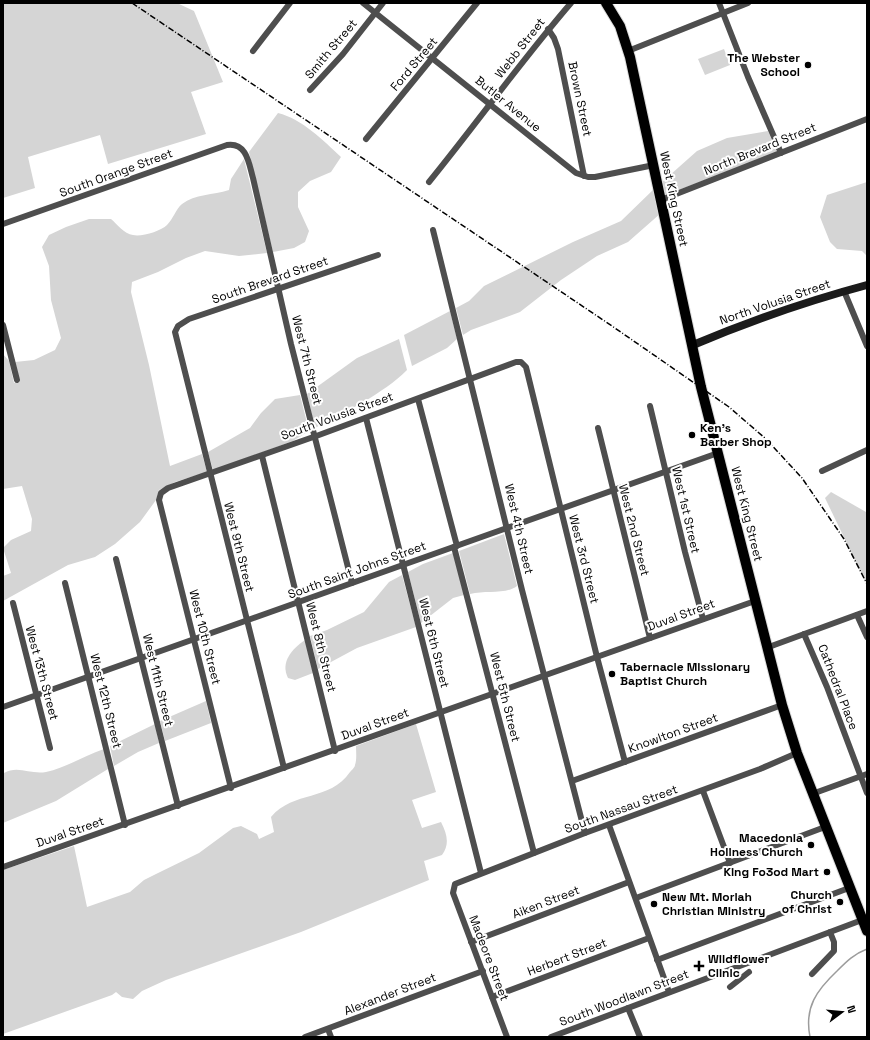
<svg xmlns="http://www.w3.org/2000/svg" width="870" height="1040" viewBox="0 0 870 1040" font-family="'Space Grotesk',sans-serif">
<rect width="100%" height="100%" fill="#fff"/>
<g fill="#d5d5d5">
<polygon points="3,3 177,3 194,11 223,82 191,92 206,134 108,164 100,135 28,157 35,188 3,198"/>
<polygon points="724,49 730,65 705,75 698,59"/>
<path d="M278,113C302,119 323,140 341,157L331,172L310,181L298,192V207L309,231L305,242L294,248L273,252L249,152Z"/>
<polygon points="768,131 777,152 663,196 661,183 697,151 727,138"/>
<path d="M244,159L267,253L239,256L205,251L186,258L158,272L132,282L131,292L149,365L170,466L202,454L207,472L175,482L159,490L156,500L140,522L115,544L95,557L68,565L3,601V576L11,573L3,548L11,540L31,531L32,519L22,486L3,489V354L9,361L14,383L20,382L15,362L34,360L55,350L61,338L51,300L49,266L42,247L49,235L66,227L89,219H111C117,224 124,234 133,235C142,237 161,231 167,225C173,219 176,209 182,204C195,194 213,195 229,190L231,179Z"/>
<polygon points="867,182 867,256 862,251 837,249 830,242 820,217 827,195"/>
<polygon points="655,188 661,213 628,242 597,256 561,280 520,312 471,330 463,335 456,308 469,301 484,286 573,242 621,221"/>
<polygon points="450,311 457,339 447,348 412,366 404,335"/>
<path d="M399,339L407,370C383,394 345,412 315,428L307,394L357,358Z"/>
<polygon points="300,395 309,431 293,441 213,470 208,452 250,428 261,413 275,399"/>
<polygon points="831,492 866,512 867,515 867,585 825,498"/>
<path d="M504,534L517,586C505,595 486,590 470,594L459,551Z"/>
<polygon points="453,553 464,595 453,598 421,623 408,572 423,564"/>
<polygon points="402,575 416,627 357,648 318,669 310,636 327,630 364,612 389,582"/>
<path d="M305,640L313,673L295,680L288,678C280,662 292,649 305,640Z"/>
<polygon points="206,701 211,723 165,741 160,721"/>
<polygon points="155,724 159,743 138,752 114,766 110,746"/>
<path d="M416,724L436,792L412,800L422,828L441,822C447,834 450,844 442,855L424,861L429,880L301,932L166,980L142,991L133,999L122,997L116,992L112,995L3,1034V870L74,846L87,907L130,892L144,880L156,874L199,853L233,828L241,826L257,834L259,839L274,832L271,817C294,790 329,802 350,772C352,770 355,767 355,765C357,759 356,752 356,746Z"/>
<path d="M104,749L108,769L56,801L3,823L4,773C18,765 31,775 46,772C66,768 85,755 104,749Z"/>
</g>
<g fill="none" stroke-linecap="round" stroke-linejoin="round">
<path stroke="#9c9c9c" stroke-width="1.5" d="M810,1037C804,1007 817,990 837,971C847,961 854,954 867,949"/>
<defs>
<polyline id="primary" points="606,3 620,26 630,57 701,387 782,705 797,753 867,931"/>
</defs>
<use href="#primary" stroke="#dbdbdb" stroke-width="12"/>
<g stroke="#4e4e4e" stroke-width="6">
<polyline points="363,3 576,173 588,177 595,177 654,165"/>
<polyline points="719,3 748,77 781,153"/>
<polyline points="548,29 554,38 558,49 584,176"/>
<polyline points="253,51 290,3"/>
<polyline points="628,51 748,3"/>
<polyline points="310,90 343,54 383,3"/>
<polyline points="366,139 477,3"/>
<path d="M429,182C477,123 521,61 571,3"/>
<polyline points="661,200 867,119"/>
<path d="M3,224L227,145C247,142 249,164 253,178L291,344L352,583"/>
<polyline points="433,230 522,590 585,833"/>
<polyline points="844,291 867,346"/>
<polyline points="3,325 17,380"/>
<polyline points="418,399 457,546"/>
<polyline points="650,406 685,552 703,619"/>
<polyline points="366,418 481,873"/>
<polyline points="598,428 650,638"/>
<polyline points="262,456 335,751"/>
<polyline points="822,471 867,450"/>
<polyline points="454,547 534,853"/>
<polyline points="116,559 178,806"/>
<polyline points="65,583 125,825"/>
<polyline points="13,603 50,748"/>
<polyline points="857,615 867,637"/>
<polyline points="804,634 827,687 867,793"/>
<polyline points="766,648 867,611"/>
<polyline points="3,707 718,453"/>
<polyline points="284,768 175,332 178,326 189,319 378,255"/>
<polyline points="572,781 782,705"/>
<polyline points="231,788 159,500 161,493 168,488 319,435 516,362 521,362 526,367 597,657 625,762"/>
<polyline points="703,791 730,863"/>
<polyline points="812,794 867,774"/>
<polyline points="609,825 669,992"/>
<polyline points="3,867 755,601"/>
<polyline points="636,898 825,827"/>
<polyline points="471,942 629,882"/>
<polyline points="657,960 849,888"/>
<polyline points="812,974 834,951 834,942 830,932"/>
<polyline points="730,987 749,972"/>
<polyline points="492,997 649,938"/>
<polyline points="628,1008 640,1037"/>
<polyline points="328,1029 331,1037"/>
<polyline points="305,1037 483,971"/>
<polyline points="507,1037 453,893 455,884 585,833 760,769 797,753"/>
<polyline points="551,1037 862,920"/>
</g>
<path stroke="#1b1b1b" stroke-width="8" d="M693,345C750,321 807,301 867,285"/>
<use href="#primary" stroke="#000" stroke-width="10"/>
<polyline stroke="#000" stroke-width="1.5" stroke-dasharray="6 2 1 2" stroke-linecap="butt" points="132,3 612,326 729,407 766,439 802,478 844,539 867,584"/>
</g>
<g fill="#000" stroke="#fff" stroke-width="1.5">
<circle cx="808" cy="65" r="4"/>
<circle cx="692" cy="435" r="4"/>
<circle cx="612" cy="674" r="4"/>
<circle cx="811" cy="845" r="4"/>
<circle cx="827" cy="872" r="4"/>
<circle cx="840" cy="902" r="4"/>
<circle cx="654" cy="904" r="4"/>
<path d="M697 960h4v4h4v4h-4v4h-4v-4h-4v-4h4z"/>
</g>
<g text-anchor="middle" stroke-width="4" stroke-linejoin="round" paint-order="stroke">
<g font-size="12" fill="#000" stroke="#fff">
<text transform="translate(520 48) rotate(-52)" y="4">Webb Street</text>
<text transform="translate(331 49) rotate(-50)" y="4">Smith Street</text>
<text transform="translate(414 64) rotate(-50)" y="4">Ford Street</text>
<text transform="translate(580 99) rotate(78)" y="4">Brown Street</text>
<text transform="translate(508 104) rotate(39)" y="4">Butler Avenue</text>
<text transform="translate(760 149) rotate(-22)" y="4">North Brevard Street</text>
<text transform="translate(116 173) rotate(-20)" y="4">South Orange Street</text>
<text transform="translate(674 199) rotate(78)" y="4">West King Street</text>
<text transform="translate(270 280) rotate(-19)" y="4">South Brevard Street</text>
<text transform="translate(775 302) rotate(-19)" y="4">North Volusia Street</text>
<text transform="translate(307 360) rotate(76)" y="4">West 7th Street</text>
<text transform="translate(337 416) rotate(-20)" y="4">South Volusia Street</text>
<text transform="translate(686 510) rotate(77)" y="4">West 1st Street</text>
<text transform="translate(747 514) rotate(76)" y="4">West King Street</text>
<text transform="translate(519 529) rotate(77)" y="4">West 4th Street</text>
<text transform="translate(634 530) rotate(76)" y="4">West 2nd Street</text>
<text transform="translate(239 547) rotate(76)" y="4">West 9th Street</text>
<text transform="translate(584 559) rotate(76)" y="4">West 3rd Street</text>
<text transform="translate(357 570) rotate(-20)" y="4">South Saint Johns Street</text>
<text transform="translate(681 615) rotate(-20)" y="4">Duval Street</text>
<text transform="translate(205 637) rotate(76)" y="4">West 10th Street</text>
<text transform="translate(434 643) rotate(76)" y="4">West 6th Street</text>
<text transform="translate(321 647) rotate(76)" y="4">West 8th Street</text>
<text transform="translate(42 673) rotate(75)" y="4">West 13th Street</text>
<text transform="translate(158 680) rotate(76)" y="4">West 11th Street</text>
<text transform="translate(838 687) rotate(69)" y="4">Cathedral Place</text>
<text transform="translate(505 697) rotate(76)" y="4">West 5th Street</text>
<text transform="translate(106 701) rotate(76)" y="4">West 12th Street</text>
<text transform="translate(375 724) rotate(-20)" y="4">Duval Street</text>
<text transform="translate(673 733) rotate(-20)" y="4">Knowlton Street</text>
<text transform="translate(621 809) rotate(-20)" y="4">South Nassau Street</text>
<text transform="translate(70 832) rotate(-19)" y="4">Duval Street</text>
<text transform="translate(546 902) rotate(-21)" y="4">Aiken Street</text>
<text transform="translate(567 957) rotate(-21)" y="4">Herbert Street</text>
<text transform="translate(489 958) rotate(69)" y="4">Madeore Street</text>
<text transform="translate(390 994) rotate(-21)" y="4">Alexander Street</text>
<text transform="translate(624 998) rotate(-21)" y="4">South Woodlawn Street</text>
</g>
<g font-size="12" font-weight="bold" fill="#000" stroke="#fff" text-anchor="end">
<text x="800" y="62">The Webster<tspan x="800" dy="14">School</tspan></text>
<text x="700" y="432" text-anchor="start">Ken's<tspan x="700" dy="14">Barber Shop</tspan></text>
<text x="620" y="671" text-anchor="start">Tabernacle Missionary<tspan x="620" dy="14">Baptist Church</tspan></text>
<text x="803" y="842">Macedonia<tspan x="803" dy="14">Holiness Church</tspan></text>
<text x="819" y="876">King Fo3od Mart</text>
<text x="832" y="899">Church<tspan x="832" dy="14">of Christ</tspan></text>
<text x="662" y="901" text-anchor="start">New Mt. Moriah<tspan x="662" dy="14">Christian Ministry</tspan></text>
<text x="708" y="963" text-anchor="start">Wildflower<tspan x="708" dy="14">Clinic</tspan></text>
</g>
</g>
<rect width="870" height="1040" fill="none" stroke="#000000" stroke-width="8"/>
<g transform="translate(842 1012) rotate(74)" stroke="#ffffff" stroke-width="3" paint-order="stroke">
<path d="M0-3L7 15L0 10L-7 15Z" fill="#000000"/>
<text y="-6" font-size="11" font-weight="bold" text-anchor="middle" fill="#000000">N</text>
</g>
</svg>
